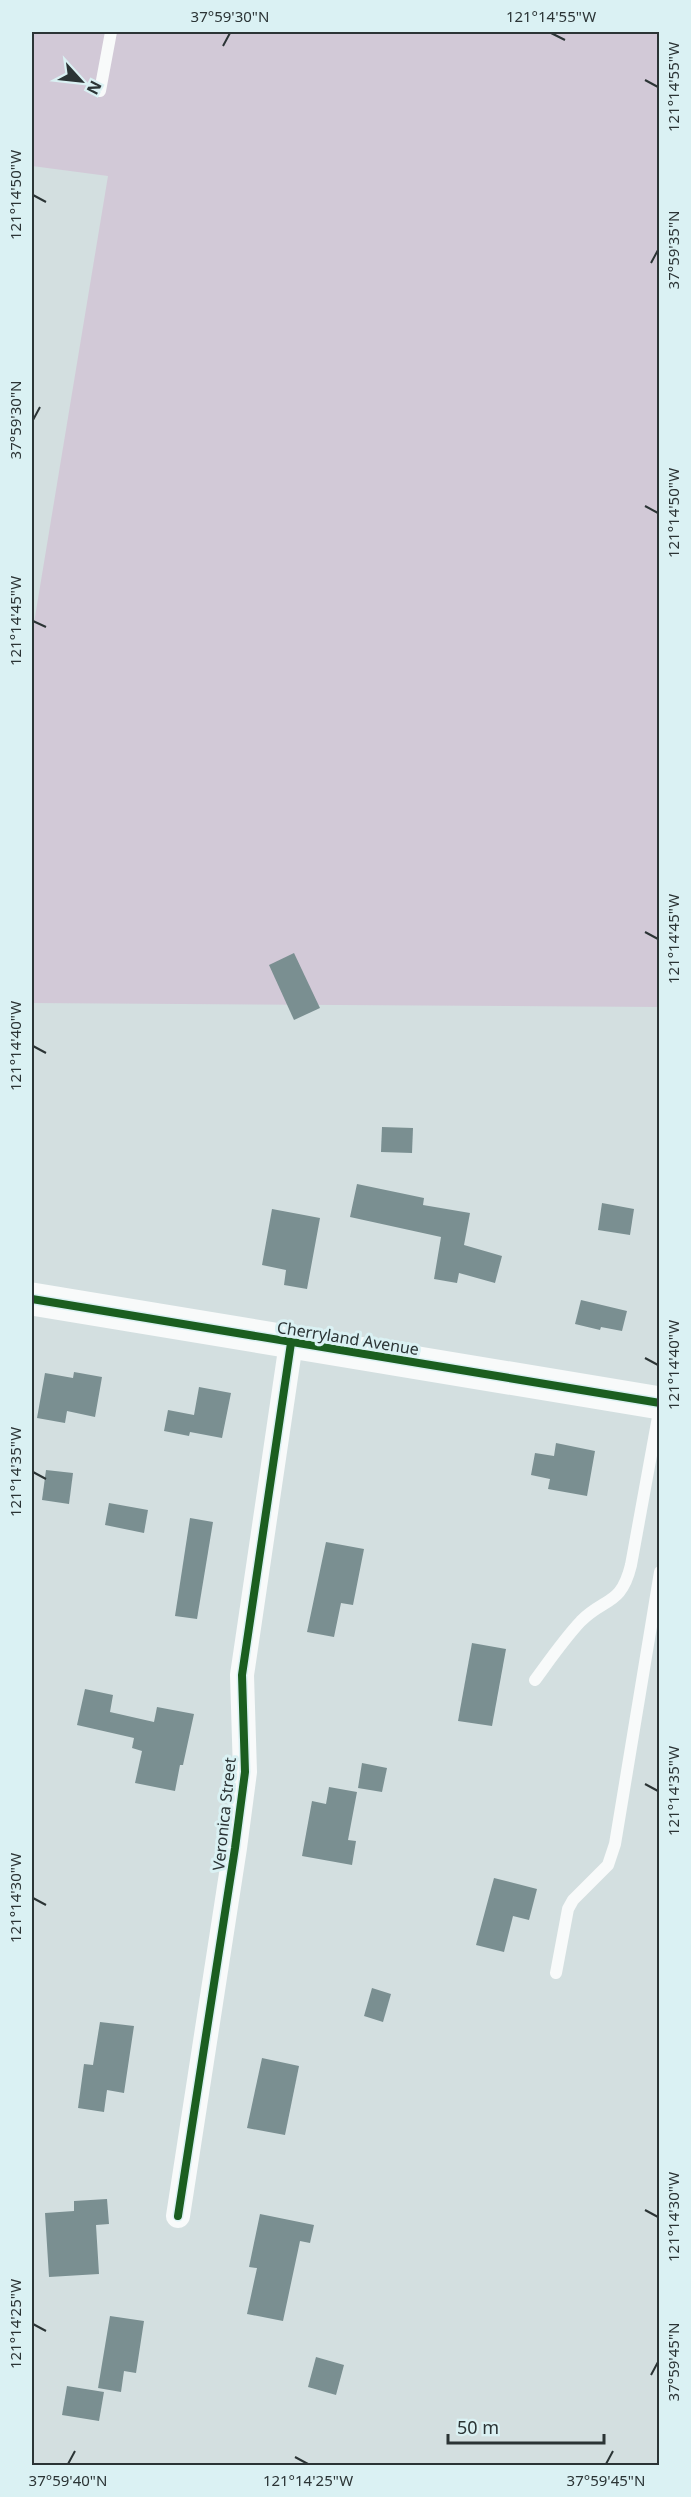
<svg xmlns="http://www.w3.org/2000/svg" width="691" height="2497" viewBox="0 0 691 2497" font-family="'Noto Sans',sans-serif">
<rect width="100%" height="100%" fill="#d3dfe0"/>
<polygon fill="#d2c9d7" points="32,32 659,32 659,1007 32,1003 32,635 108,176 32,166"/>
<g fill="#7a8f91">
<polygon points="294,953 320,1008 294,1020 269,965"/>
<polygon points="382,1127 413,1128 412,1153 381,1152"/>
<polygon points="357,1184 424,1198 423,1205 470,1213 464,1245 502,1256 495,1283 459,1273 457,1283 434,1279 441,1237 350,1217"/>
<polygon points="602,1203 634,1209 630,1235 598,1230"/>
<polygon points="272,1209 320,1218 307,1289 284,1285 286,1270 262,1265"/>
<polygon points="581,1300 627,1311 622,1331 601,1327 600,1330 575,1324"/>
<polygon points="74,1372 102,1377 95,1417 67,1411 65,1423 37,1418 45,1373 73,1378"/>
<polygon points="199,1387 231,1393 222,1438 190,1432 189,1436 164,1431 168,1410 194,1415"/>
<polygon points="556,1443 595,1451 587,1496 548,1489 550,1479 531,1475 535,1453 554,1456"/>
<polygon points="46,1470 73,1473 69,1504 42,1500"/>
<polygon points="109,1503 148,1510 144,1533 105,1525"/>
<polygon points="190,1518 213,1522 197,1619 175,1616"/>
<polygon points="326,1542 364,1549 353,1605 341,1603 334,1637 307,1632"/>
<polygon points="472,1643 506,1649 492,1726 458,1721"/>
<polygon points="85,1689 113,1695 110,1712 154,1722 157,1707 194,1714 183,1765 180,1765 175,1791 135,1783 142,1751 132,1748 134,1738 77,1725"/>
<polygon points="362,1763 387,1768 382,1792 358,1788"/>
<polygon points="329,1787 357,1792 348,1840 356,1841 352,1865 302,1856 312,1801 326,1804"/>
<polygon points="494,1878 537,1889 529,1920 513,1916 504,1952 476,1945"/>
<polygon points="372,1988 391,1994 383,2022 364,2016"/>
<polygon points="100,2022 134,2026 124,2093 107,2090 104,2112 78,2108 84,2064 93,2065"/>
<polygon points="262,2058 299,2066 285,2135 247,2128"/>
<polygon points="107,2199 109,2224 96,2225 99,2274 49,2277 45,2213 74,2211 74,2201"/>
<polygon points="260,2214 314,2225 310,2243 300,2241 283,2321 247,2314 257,2268 249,2267"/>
<polygon points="110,2316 144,2321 136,2373 124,2371 121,2392 98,2388"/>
<polygon points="316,2357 344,2365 336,2395 308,2387"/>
<polygon points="67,2386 104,2392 99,2421 62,2415"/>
</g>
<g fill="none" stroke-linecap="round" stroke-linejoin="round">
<g stroke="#f8fafa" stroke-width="12">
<polyline points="100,91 111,32"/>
<path d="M535,1680C549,1661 564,1639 581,1621C605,1597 621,1606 631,1565L660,1406"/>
<polyline points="556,1973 568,1909 573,1900 608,1865 615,1844 660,1572"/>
</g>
<polyline stroke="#f8fafa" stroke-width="24" points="178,2216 235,1848 245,1772 242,1675 291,1343"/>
<polyline stroke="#f8fafa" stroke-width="33" points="32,1299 660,1403"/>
<defs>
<g id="cycleway">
<polyline points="32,1299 660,1403"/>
<polyline points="178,2216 235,1848 245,1772 242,1675 291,1343"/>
</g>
</defs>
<use href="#cycleway" stroke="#daf1f3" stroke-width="11"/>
<use href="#cycleway" stroke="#1b5e20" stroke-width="8"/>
</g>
<path fill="none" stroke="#2b3435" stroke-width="2" d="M551,33L565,40M223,46L230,33M645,80L658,87M33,195L46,202M651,263L658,250M33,420L40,407M645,506L658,513M33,621L46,627M645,932L658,939M33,1046L46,1053M645,1358L658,1365M33,1472L46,1479M645,1784L658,1791M33,1898L46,1905M645,2210L658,2217M33,2324L46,2331M651,2375L658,2362M295,2457L308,2464M68,2464L75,2451M606,2464L613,2451"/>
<g text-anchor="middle" stroke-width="6" stroke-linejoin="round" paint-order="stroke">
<g font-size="16" fill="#2b3435" stroke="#daf1f3">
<text transform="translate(348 1338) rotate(9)" y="6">Cherryland Avenue</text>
<text transform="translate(224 1814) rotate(-84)" y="6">Veronica Street</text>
</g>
</g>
<rect width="691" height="2497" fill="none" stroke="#daf1f3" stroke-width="66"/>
<g transform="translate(81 81) rotate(117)" stroke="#daf1f3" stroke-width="4.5" paint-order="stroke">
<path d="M0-4.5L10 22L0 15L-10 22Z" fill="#2b3435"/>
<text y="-9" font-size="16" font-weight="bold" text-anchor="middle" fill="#2b3435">N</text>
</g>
<path d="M448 2434v9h156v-9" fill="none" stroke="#2b3435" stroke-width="3"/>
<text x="457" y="2434" font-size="18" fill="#2b3435" stroke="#daf1f3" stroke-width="4.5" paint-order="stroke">50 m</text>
<rect x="33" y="33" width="625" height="2431" fill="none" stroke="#2b3435" stroke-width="2"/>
<g font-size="15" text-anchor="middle" fill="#2b3435">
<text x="230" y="22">37°59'30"N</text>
<text x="551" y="22">121°14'55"W</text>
<text transform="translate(674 87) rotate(-90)" y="5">121°14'55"W</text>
<text transform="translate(16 195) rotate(-90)" y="5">121°14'50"W</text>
<text transform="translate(674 250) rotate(-90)" y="5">37°59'35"N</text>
<text transform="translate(16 420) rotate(-90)" y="5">37°59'30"N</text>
<text transform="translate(674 513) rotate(-90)" y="5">121°14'50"W</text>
<text transform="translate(16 621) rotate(-90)" y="5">121°14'45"W</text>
<text transform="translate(674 939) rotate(-90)" y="5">121°14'45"W</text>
<text transform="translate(16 1046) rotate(-90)" y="5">121°14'40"W</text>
<text transform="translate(674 1365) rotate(-90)" y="5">121°14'40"W</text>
<text transform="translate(16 1472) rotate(-90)" y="5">121°14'35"W</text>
<text transform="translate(674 1791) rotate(-90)" y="5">121°14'35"W</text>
<text transform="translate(16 1898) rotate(-90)" y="5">121°14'30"W</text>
<text transform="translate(674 2217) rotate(-90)" y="5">121°14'30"W</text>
<text transform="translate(16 2324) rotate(-90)" y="5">121°14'25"W</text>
<text transform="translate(674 2362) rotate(-90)" y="5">37°59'45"N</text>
<text x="68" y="2486">37°59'40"N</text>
<text x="308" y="2486">121°14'25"W</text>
<text x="606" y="2486">37°59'45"N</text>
</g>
</svg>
